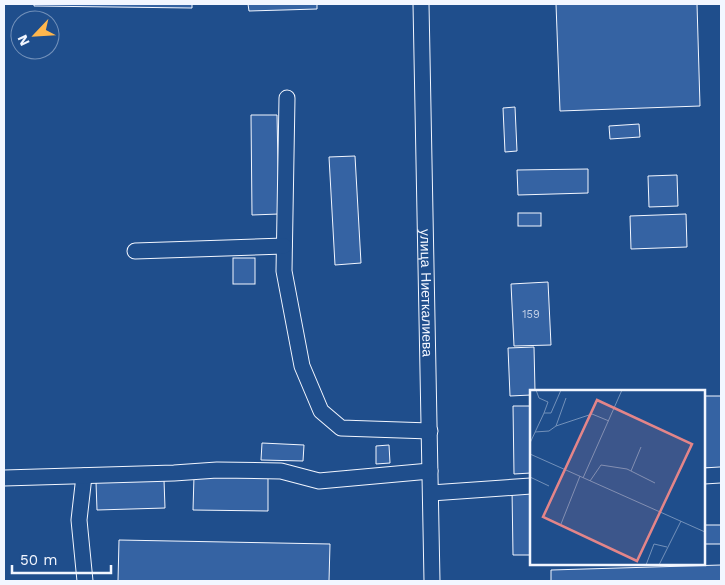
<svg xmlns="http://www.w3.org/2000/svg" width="725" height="585" viewBox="0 0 725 585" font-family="'Work Sans',sans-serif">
<rect width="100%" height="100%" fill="#1f4e8c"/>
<g fill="#3563a3" stroke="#f2f6ff">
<polygon points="34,4 192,4 192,8 34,6"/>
<polygon points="248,4 317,4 317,9 249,11"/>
<polygon points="556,4 697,4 700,106 560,111"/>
<polygon points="515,107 517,151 505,152 503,108"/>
<polygon points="251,115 277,115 279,214 252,215"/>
<polygon points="639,124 640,137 610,139 609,126"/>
<polygon points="355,156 361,263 335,265 329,157"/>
<polygon points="588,169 588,193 518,195 517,170"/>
<polygon points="677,175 678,206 649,207 648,176"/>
<rect x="518" y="213" width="23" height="13"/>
<polygon points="686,214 687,247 631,249 630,216"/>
<rect x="233" y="258" width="22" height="26"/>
<polygon points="548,282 551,345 514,346 511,284"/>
<polygon points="534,347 535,391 531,391 531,395 510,396 508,348"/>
<rect x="704" y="396" width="17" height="72"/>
<polygon points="513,406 531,406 531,473 514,474"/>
<polygon points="262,443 304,445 303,461 261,460"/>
<polygon points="389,445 390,463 376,464 376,446"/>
<polygon points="194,476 268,478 268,511 193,510"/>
<polygon points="164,480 165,508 97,510 96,482"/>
<polygon points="512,489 531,489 531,555 513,555"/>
<rect x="704" y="525" width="17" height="19"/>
<polygon points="119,540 330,544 329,581 118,581"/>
<polygon points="721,565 721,581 551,581 551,570"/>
</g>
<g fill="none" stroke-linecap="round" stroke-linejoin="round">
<defs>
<g id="minor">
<path id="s1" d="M421,4L432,581"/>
<polyline points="287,98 284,271 302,366 321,411 341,428 430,431"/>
<polyline points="135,251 284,246"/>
<polyline points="84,476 79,520 85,581"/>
<polyline points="704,476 720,475"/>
<polyline points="4,478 174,473 217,470 281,471 319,481 430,471"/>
<polyline points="431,493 531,486"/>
</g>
</defs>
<use href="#minor" stroke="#f2f6ff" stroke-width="17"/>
<use href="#minor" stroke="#1f4e8c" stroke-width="15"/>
</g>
<g text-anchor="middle" stroke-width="4" stroke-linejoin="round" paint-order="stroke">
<g font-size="11" fill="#c3d1e8">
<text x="531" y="318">159</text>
</g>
<g font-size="14" fill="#f2f6ff" stroke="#1f4e8c">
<text dy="5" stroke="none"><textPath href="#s1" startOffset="289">улица Ниеткалиева</textPath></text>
</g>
</g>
<g transform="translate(530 390)">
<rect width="175" height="175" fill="#1f4e8c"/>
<path fill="none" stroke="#7391ba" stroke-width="1" d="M6,0L9,8L18,12L14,23M26,36L62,24L79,31M5,42L19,41L26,36L36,8M0,53L14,23H21L31,0M0,64L175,142M101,81L111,57M0,87L19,96M53,88L92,0M60,91L71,75L97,79L125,93M31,134L50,86M116,175L124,154L137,157M129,175L151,131"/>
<path fill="#e38589" fill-opacity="0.15" stroke="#e38589" stroke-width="2.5" d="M67,10L162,54L107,171L13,127Z"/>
<rect width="175" height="175" fill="none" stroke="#f2f6ff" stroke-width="2.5"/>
</g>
<rect width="725" height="585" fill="none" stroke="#f2f6ff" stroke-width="10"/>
<g transform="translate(35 35) rotate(245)"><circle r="24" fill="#1f4e8c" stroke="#7391ba"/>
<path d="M0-4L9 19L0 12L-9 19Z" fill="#ffb74d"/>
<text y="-8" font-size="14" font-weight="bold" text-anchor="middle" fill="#f2f6ff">N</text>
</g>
<path d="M12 565v8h99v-8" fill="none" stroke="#f2f6ff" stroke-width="2.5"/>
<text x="20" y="565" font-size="15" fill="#f2f6ff" stroke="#1f4e8c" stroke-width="4" paint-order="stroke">50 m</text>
</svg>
